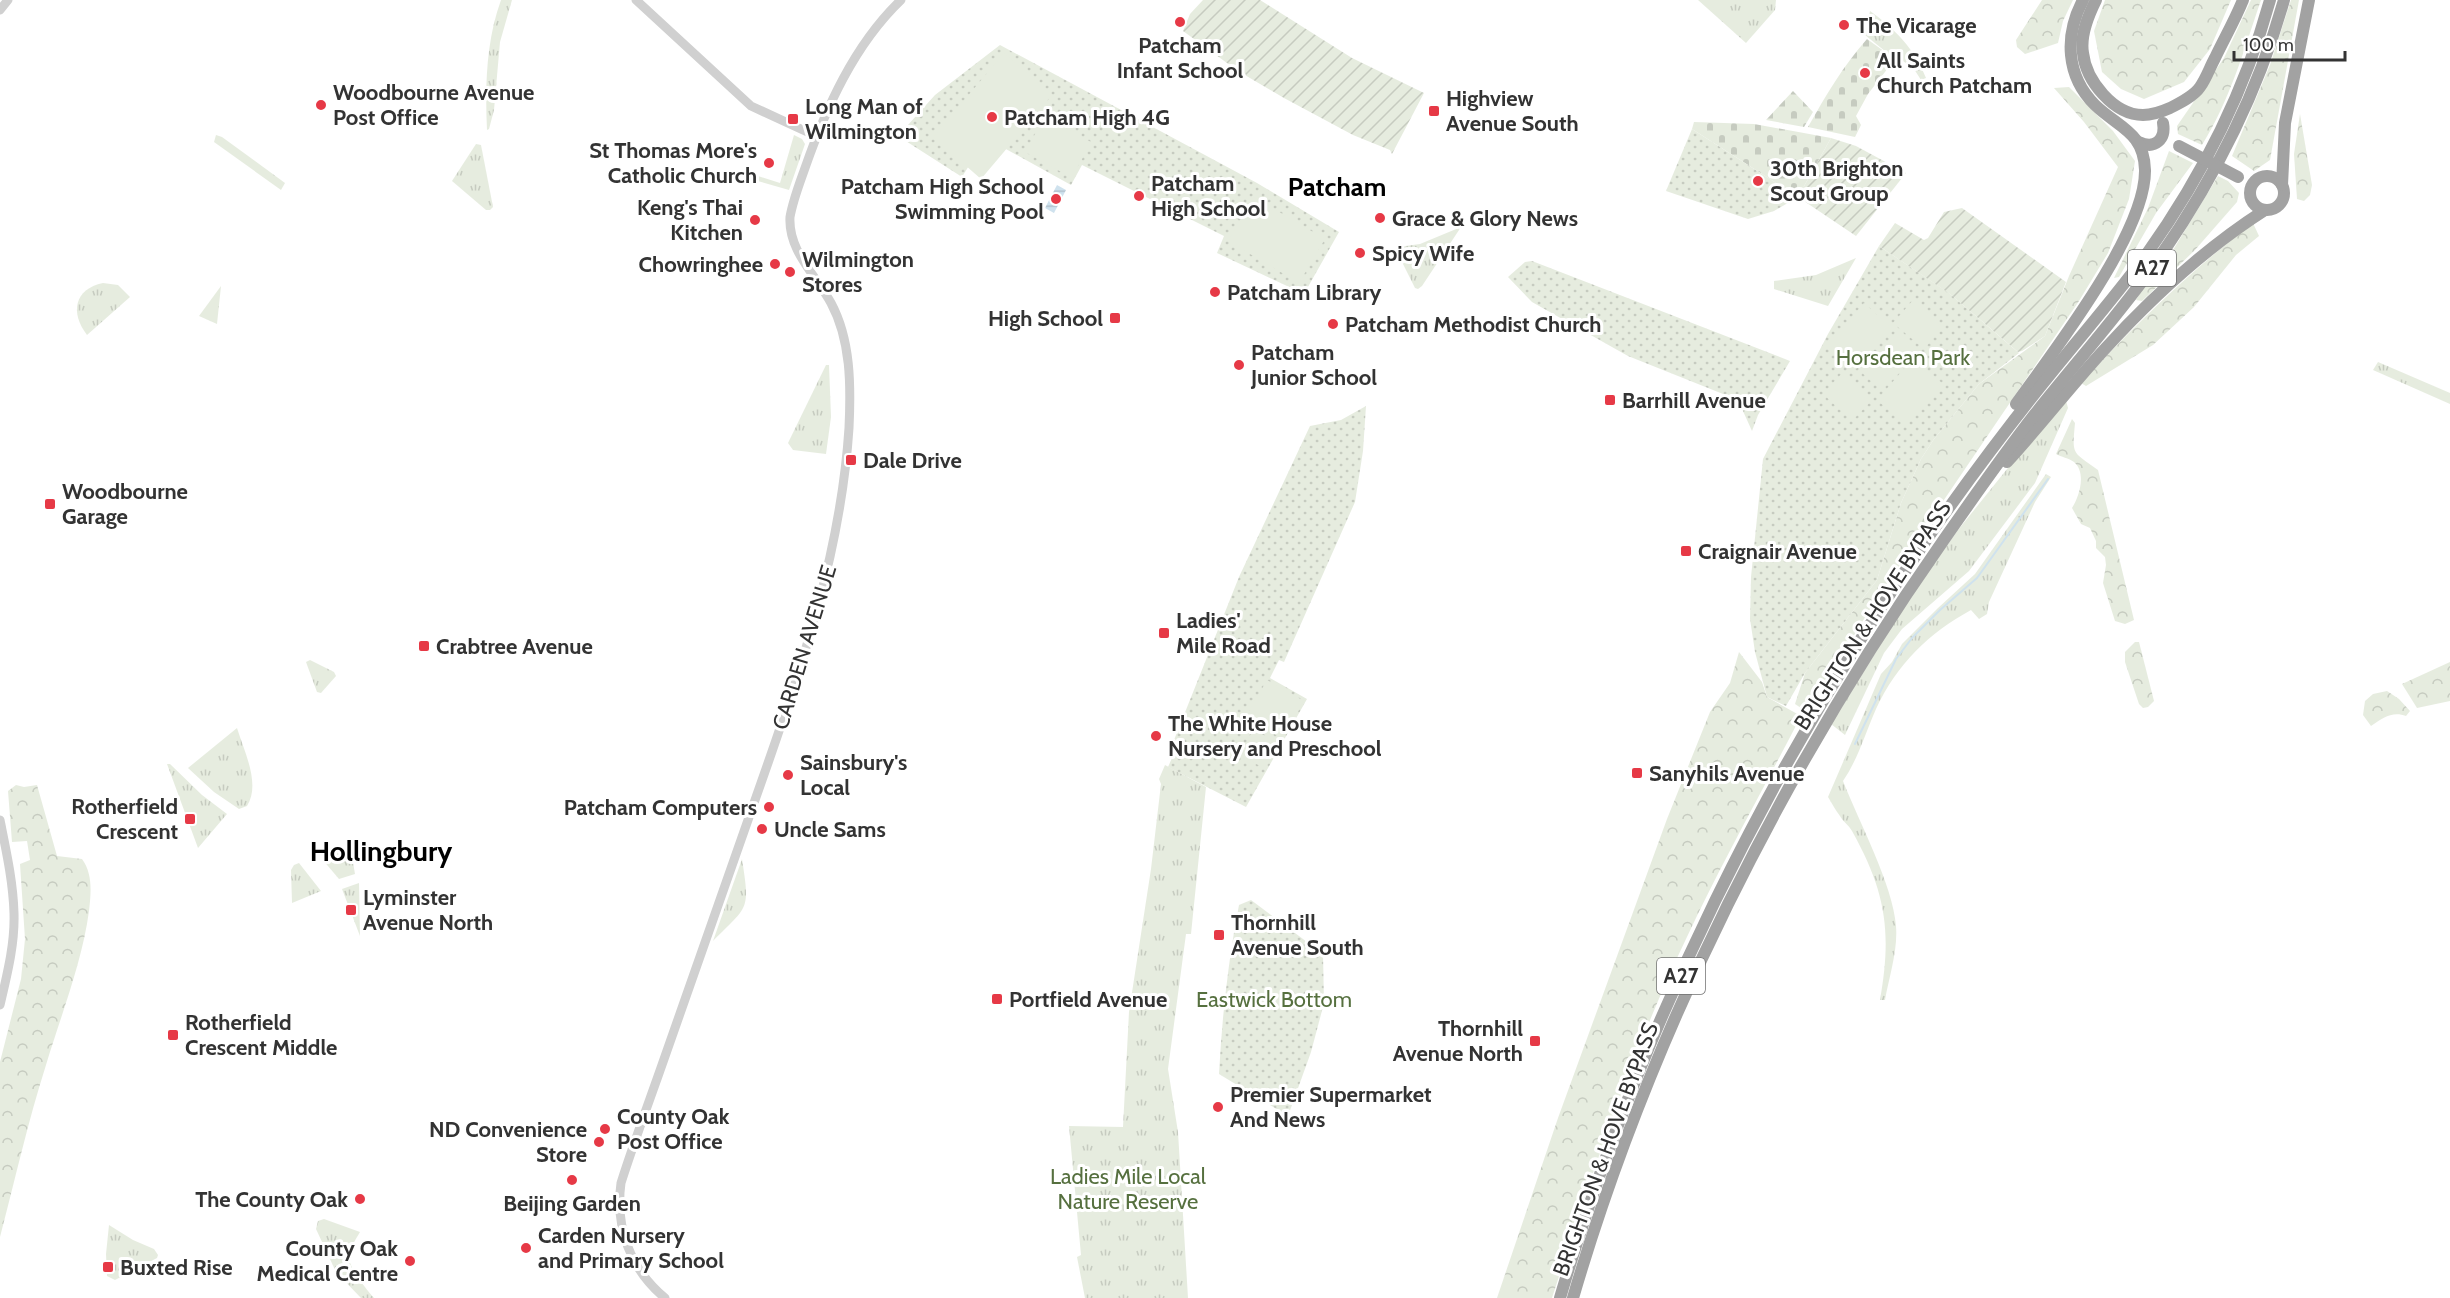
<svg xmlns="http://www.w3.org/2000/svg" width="2450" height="1298" viewBox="0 0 2450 1298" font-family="Cabin,sans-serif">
<defs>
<pattern id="grass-tufts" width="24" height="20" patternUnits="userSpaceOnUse" patternTransform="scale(1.5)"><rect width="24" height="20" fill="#e6ecdf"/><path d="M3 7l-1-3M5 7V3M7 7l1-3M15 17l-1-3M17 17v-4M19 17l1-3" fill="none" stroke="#c6cbc0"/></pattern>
<pattern id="forest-crowns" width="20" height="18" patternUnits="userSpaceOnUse" patternTransform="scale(1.5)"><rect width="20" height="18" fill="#e6ecdf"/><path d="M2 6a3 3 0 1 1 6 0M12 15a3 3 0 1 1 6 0" fill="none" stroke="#c6cbc0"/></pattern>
<pattern id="cemetery-stones" width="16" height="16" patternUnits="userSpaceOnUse" patternTransform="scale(1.5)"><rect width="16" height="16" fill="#e6ecdf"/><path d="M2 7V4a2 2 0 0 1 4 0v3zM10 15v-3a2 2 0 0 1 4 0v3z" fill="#c6cbc0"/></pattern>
<pattern id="park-dots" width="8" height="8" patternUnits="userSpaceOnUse" patternTransform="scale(1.5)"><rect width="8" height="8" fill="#e6ecdf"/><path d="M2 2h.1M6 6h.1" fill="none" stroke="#c6cbc0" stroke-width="1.8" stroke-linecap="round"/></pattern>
<pattern id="garden-furrows" width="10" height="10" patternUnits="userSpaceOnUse" patternTransform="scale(1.5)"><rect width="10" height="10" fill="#e6ecdf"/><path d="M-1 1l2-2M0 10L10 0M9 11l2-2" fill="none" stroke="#c6cbc0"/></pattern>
<pattern id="water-rules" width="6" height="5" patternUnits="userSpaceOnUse" patternTransform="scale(1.5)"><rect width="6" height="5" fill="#cfe2ee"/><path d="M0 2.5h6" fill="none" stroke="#b2c2cd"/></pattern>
</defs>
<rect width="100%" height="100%" fill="#fff"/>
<g fill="url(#grass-tufts)">
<path d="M501,0H512L500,42L494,110L489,129L487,130C485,87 486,41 501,0Z"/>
<polygon points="1698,0 1776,0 1775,10 1746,43"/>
<path d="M1870,11C1896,30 1914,48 1926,78L1921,80L1914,69L1903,61L1901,64L1865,35Z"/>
<polygon points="216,135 222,137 285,183 281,190 214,142"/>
<polygon points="794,135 802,139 805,144 789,190 754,180 755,175 780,183"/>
<polygon points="476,144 481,145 493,207 490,210 486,210 452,181"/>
<polygon points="1461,227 1422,286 1418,289 1415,288 1396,250 1398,247 1420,244"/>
<polygon points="1856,258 1828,306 1774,289 1774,281 1816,275"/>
<path d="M103,283L118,285L130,297L87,335C70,313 74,289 103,283Z"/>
<polygon points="221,286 217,324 199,316"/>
<polygon points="2378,362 2450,393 2450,404 2373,370"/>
<polygon points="826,365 829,365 831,417 826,454 793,450 788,443"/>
<polygon points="2065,397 2068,408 2035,483 1969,571 1902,629 1884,653 1845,735 1831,724 1914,591 1958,530"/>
<path d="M2046,474L2051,477L2035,502L1989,602L1987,614L1979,619L1971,610C1929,633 1897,664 1876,709C1865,734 1858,759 1843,781C1859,822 1893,885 1896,926C1898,951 1889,977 1885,1000H1880C1892,932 1886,892 1852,831C1849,825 1843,822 1840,816C1835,810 1832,803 1828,797L1881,674L1892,662L1902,644L1938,608L1975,574Z"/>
<polygon points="310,660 334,672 336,676 321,693 317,692 306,662"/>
<path d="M237,728C244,751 261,784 247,806L239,809L214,792L188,768Z"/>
<polygon points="167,764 170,764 202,795 227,814 198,848"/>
<polygon points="1165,765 1206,787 1191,934 1186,934 1168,1069 1178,1132 1188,1298 1085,1298 1077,1257 1081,1255 1069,1126 1123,1127 1129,1012 1151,869 1161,784 1159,779"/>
<polygon points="350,845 355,874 339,879 322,859"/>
<path d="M742,859C750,911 749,905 713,941Z"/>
<polygon points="299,863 321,891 292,903 291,870 294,865"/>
<polygon points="359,883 360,936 342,889"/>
<path d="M324,1219L360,1232C356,1239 350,1248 349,1255C347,1266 367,1290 374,1298H361L336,1272L316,1229L318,1221Z"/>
<polygon points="109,1225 133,1240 154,1249 158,1255 157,1258 115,1280 107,1276 106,1254"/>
</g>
<g fill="url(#forest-crowns)">
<polygon points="2042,0 2073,0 2063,21 2058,43 2025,54 2017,47 2016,40"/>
<polygon points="2105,0 2231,0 2210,49 2184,82 2144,99 2121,89 2102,72 2094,31"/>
<path d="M2251,0H2261C2244,50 2230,100 2202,145L2178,134L2177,126L2224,58Z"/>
<polygon points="2291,0 2299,0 2270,160 2254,171 2232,156 2270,65"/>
<polygon points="2069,87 2113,131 2135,161 2129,199 2108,253 2079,301 1872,606 1807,712 1795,704 1805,673 1877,580 1901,503 1921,459 1934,439 1979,384 2045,336 2069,276 2118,167 2084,122 2054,88"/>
<polygon points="2300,114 2312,185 2310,195 2304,201 2297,199 2294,154"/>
<polygon points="2169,151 2193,163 2156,213 2119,277 2114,278 2148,208"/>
<polygon points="2218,176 2228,181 2239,193 2237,202 2195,250 2142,301 2136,300 2140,293 2170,255"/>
<path d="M2253,223L2259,236L2236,255L2194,307L2153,345L2086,386L2081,383C2135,325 2190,271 2253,223Z"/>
<path d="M2072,419L2075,423C2072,456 2072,451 2098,470L2134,620L2125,624L2115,621L2103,583L2106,565L2105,557L2096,548V541L2090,528L2081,524L2072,508C2079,497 2087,473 2074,462C2069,458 2061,457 2056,454Z"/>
<polygon points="2135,642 2139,642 2154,701 2148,707 2143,708 2139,704 2125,662 2125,652"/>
<path d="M1739,652L1762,682L1767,697L1801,716C1763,790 1721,864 1686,939C1631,1054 1591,1177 1552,1298H1497L1558,1118L1667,819L1710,712L1730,683Z"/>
<polygon points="2450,662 2450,701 2417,708 2402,684"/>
<path d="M2387,691L2399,699L2410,711L2406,716C2392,711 2383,718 2371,726L2363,715L2365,701L2373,694Z"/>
<path d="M16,785L24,787L37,785L57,856L82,859C93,874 91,893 89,911C82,963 61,1015 46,1065C28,1121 15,1180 0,1237V1062L21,979L25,939L20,864L30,860L27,841L12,842L8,791Z"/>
</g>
<g fill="url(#cemetery-stones)">
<path d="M1867,39L1895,59L1868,94L1856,116L1861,125L1855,137L1808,127C1826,95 1843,66 1867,39Z"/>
<polygon points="1793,91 1813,112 1804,127 1766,120"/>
<polygon points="1694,122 1754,124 1831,138 1798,197 1692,129"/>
</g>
<g fill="url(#park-dots)">
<polygon points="1000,45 1257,183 1339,232 1304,294 1217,253 1224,236 1082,165 1071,185 986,138 962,177 898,136 935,95"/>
<polygon points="1692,129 1798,197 1774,211 1748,219 1666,191"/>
<polygon points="1879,246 1949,293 2019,353 1979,384 1934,439 1921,459 1901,503 1877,580 1805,673 1786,706 1767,697 1755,652 1750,619 1751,577 1763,459 1828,334"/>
<polygon points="1532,261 1790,361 1758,415 1752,431 1738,400 1628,356 1532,302 1508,277 1525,262"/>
<polygon points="1366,406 1363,451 1355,502 1284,662 1279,660 1270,678 1307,699 1246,807 1168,767 1172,758 1168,755 1239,577 1310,426 1341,420"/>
<path d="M1251,900L1323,954L1324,1003L1311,1052L1288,1116L1219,1074C1222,1017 1228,961 1239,905Z"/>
</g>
<g fill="url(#garden-furrows)">
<polygon points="1203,0 1260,0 1352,58 1424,93 1392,154 1390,150 1353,135 1284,98 1238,71 1183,31 1190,14"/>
<polygon points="1831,138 1856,146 1906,173 1856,236 1798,197"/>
<polygon points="1962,208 2066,282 2045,336 2022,351 2018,352 1950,294 1879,246 1895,223 1924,240 1928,238 1944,212"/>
</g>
<g fill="#e6ecdf">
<polygon points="1004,53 1052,95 981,179 933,137"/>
<polygon points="1045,116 1091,142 1072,178 1025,152"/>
<polygon points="1254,197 1325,239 1299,283 1228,241"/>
<polygon points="1913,300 1943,327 1924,349 1893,323"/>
<polygon points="1864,303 1892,328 1856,369 1828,345"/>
<polygon points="1896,332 1915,349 1880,389 1861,372"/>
<polygon points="1913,358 1942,383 1906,425 1877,400"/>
<polygon points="1843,372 1873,399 1852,421 1823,394"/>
<polygon points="1267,680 1304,701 1283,739 1245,718"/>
<polygon points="1253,729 1276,742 1271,752 1248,740"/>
<polygon points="1245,744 1268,757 1262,767 1239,755"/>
</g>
<polygon fill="url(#water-rules)" points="1057,185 1066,190 1054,213 1045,208"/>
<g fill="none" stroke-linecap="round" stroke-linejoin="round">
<polyline stroke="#cfe2ee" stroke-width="2" points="1855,744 1896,659 1912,638 1940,610 1977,578 2048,479"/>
<g stroke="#d0d0d0" stroke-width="9">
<polyline points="636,0 751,106 816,136"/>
<polyline points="0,10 8,0"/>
<path d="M0,820C6,850 13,881 14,913C15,944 7,975 0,1005"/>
<path d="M665,1298C630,1269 615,1227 621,1183C634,1142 649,1102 663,1062C695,969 728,876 761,783C802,667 841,551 849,428C851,386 851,340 831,303C816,275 788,251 790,217C793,200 799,185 805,168C826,108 854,45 901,0"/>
</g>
<g stroke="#a2a2a2" stroke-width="12">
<path d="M2096,0C2088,16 2080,35 2083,53C2086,81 2114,115 2143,115C2153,115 2161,112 2170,108C2180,103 2194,96 2200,87C2206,79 2210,67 2215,58C2224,39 2235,20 2243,0"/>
<path d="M2139,142C2155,150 2166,139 2163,123"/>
<circle cx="2267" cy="193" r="17"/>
<polyline points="2282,185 2285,123 2309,0"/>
<path d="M2016,404C2053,352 2146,233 2145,170C2144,132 2119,128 2095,105C2066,76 2064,36 2083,0"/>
<path d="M2007,462C2040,426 2070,387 2103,351C2152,297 2204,249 2265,210"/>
<path d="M1560,1298C1638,1031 1772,761 1931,533C1971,476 2013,420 2057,366C2087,329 2118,293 2146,255C2201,178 2245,91 2270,0"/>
<path d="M1573,1298C1650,1034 1785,766 1943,541C1973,498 2003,455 2035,414C2074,365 2116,318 2152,268C2210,187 2257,96 2284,0"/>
</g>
<polyline stroke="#a2a2a2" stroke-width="12" points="2179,146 2238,177"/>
</g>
<g fill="#e63946" stroke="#fff" stroke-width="2">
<circle cx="1180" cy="22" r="6"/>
<circle cx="1844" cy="25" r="6"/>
<circle cx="1865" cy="73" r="6"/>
<circle cx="321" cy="105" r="6"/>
<rect x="1428" y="105" width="12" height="12" rx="3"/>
<circle cx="992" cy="117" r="6"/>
<rect x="787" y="113" width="12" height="12" rx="3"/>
<circle cx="769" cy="163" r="6"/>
<circle cx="1758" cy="181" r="6"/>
<circle cx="1139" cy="196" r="6"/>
<circle cx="1056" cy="199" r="6"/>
<circle cx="1380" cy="218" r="6"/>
<circle cx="755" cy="220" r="6"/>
<circle cx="1360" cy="253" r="6"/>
<circle cx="775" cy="264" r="6"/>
<circle cx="790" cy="272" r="6"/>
<circle cx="1215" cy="292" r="6"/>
<rect x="1109" y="312" width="12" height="12" rx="3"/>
<circle cx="1333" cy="324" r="6"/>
<circle cx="1239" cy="365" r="6"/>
<rect x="1604" y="394" width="12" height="12" rx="3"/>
<rect x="845" y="454" width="12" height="12" rx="3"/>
<rect x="44" y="498" width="12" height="12" rx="3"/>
<rect x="1680" y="545" width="12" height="12" rx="3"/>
<rect x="1158" y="627" width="12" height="12" rx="3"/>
<rect x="418" y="640" width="12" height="12" rx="3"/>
<circle cx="1156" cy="736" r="6"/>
<rect x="1631" y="767" width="12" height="12" rx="3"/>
<circle cx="788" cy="775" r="6"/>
<circle cx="769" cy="807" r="6"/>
<rect x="184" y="813" width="12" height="12" rx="3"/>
<circle cx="762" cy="829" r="6"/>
<rect x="345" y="904" width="12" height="12" rx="3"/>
<rect x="1213" y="929" width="12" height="12" rx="3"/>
<rect x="991" y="993" width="12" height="12" rx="3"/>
<rect x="167" y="1029" width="12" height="12" rx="3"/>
<rect x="1529" y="1035" width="12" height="12" rx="3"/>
<circle cx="1218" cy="1107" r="6"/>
<circle cx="605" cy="1129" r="6"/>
<circle cx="599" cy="1142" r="6"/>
<circle cx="572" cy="1180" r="6"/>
<circle cx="360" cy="1199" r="6"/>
<circle cx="526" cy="1248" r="6"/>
<circle cx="410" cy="1261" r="6"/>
<rect x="102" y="1261" width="12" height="12" rx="3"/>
</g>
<g text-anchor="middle" stroke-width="6" stroke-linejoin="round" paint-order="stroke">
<g fill="#fff" stroke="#707070" stroke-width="1.5">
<rect x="2128" y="250" width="48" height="36" rx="4.5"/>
<rect x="1657" y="958" width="48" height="36" rx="4.5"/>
</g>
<g font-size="21" font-weight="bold" fill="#333">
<text x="2152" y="275">A27</text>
<text x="1681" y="983">A27</text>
</g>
<g font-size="22" font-weight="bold" fill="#333" stroke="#fff" text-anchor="start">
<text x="1856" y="33">The Vicarage</text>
<text x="1180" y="53" text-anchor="middle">Patcham<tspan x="1180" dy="25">Infant School</tspan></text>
<text x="1877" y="68">All Saints<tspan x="1877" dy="25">Church Patcham</tspan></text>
<text x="333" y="100">Woodbourne Avenue<tspan x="333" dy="25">Post Office</tspan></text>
<text x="1446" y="106">Highview<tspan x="1446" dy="25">Avenue South</tspan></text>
<text x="805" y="114">Long Man of<tspan x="805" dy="25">Wilmington</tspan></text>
<text x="1004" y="125">Patcham High 4G</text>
<text x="757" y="158" text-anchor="end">St Thomas More's<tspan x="757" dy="25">Catholic Church</tspan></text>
<text x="1770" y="176">30th Brighton<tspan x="1770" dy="25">Scout Group</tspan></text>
<text x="1151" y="191">Patcham<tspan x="1151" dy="25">High School</tspan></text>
<text x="1044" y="194" text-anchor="end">Patcham High School<tspan x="1044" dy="25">Swimming Pool</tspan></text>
<text x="743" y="215" text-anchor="end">Keng's Thai<tspan x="743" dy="25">Kitchen</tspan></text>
<text x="1392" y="226">Grace &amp; Glory News</text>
<text x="1372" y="261">Spicy Wife</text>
<text x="802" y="267">Wilmington<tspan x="802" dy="25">Stores</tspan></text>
<text x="763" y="272" text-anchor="end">Chowringhee</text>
<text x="1227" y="300">Patcham Library</text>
<text x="1103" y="326" text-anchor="end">High School</text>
<text x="1345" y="332">Patcham Methodist Church</text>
<text x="1251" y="360">Patcham<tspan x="1251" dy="25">Junior School</tspan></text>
<text x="1622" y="408">Barrhill Avenue</text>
<text x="863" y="468">Dale Drive</text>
<text x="62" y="499">Woodbourne<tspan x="62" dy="25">Garage</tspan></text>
<text x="1698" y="559">Craignair Avenue</text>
<text x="1176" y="628">Ladies'<tspan x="1176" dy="25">Mile Road</tspan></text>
<text x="436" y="654">Crabtree Avenue</text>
<text x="1168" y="731">The White House<tspan x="1168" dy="25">Nursery and Preschool</tspan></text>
<text x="800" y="770">Sainsbury's<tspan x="800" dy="25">Local</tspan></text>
<text x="1649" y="781">Sanyhils Avenue</text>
<text x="178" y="814" text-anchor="end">Rotherfield<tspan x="178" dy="25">Crescent</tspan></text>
<text x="757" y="815" text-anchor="end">Patcham Computers</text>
<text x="774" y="837">Uncle Sams</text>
<text x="363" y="905">Lyminster<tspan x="363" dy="25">Avenue North</tspan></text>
<text x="1231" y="930">Thornhill<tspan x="1231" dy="25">Avenue South</tspan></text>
<text x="1009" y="1007">Portfield Avenue</text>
<text x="185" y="1030">Rotherfield<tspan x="185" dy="25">Crescent Middle</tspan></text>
<text x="1523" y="1036" text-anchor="end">Thornhill<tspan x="1523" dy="25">Avenue North</tspan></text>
<text x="1230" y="1102">Premier Supermarket<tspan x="1230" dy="25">And News</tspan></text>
<text x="617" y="1124">County Oak<tspan x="617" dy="25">Post Office</tspan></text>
<text x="587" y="1137" text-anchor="end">ND Convenience<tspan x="587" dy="25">Store</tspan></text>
<text x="348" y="1207" text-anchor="end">The County Oak</text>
<text x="572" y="1211" text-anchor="middle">Beijing Garden</text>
<text x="538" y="1243">Carden Nursery<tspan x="538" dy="25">and Primary School</tspan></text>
<text x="398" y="1256" text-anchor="end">County Oak<tspan x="398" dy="25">Medical Centre</tspan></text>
<text x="120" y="1275">Buxted Rise</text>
</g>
<g font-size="22" fill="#56703f" stroke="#fff">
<text x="1903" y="365">Horsdean Park</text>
<text x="1274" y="1007">Eastwick Bottom</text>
<text x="1128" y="1184">Ladies Mile Local<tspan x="1128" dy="25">Nature Reserve</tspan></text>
</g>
<g font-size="22" fill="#333" stroke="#fff">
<text transform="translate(1872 615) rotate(-57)" y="8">BRIGHTON &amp; HOVE BYPASS</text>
<text transform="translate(804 647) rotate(-73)" y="8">CARDEN AVENUE</text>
<text transform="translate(1605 1149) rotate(-70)" y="8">BRIGHTON &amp; HOVE BYPASS</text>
</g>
<g font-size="26" font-weight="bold" fill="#000" stroke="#fff">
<text x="1337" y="196">Patcham</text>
</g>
<g font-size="28" font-weight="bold" fill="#000" stroke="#fff">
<text x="381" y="861">Hollingbury</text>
</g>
</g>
<path d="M2234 51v9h111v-9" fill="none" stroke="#333333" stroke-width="3"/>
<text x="2243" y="51" font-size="18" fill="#333333" stroke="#ffffff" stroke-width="4.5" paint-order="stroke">100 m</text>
</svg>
